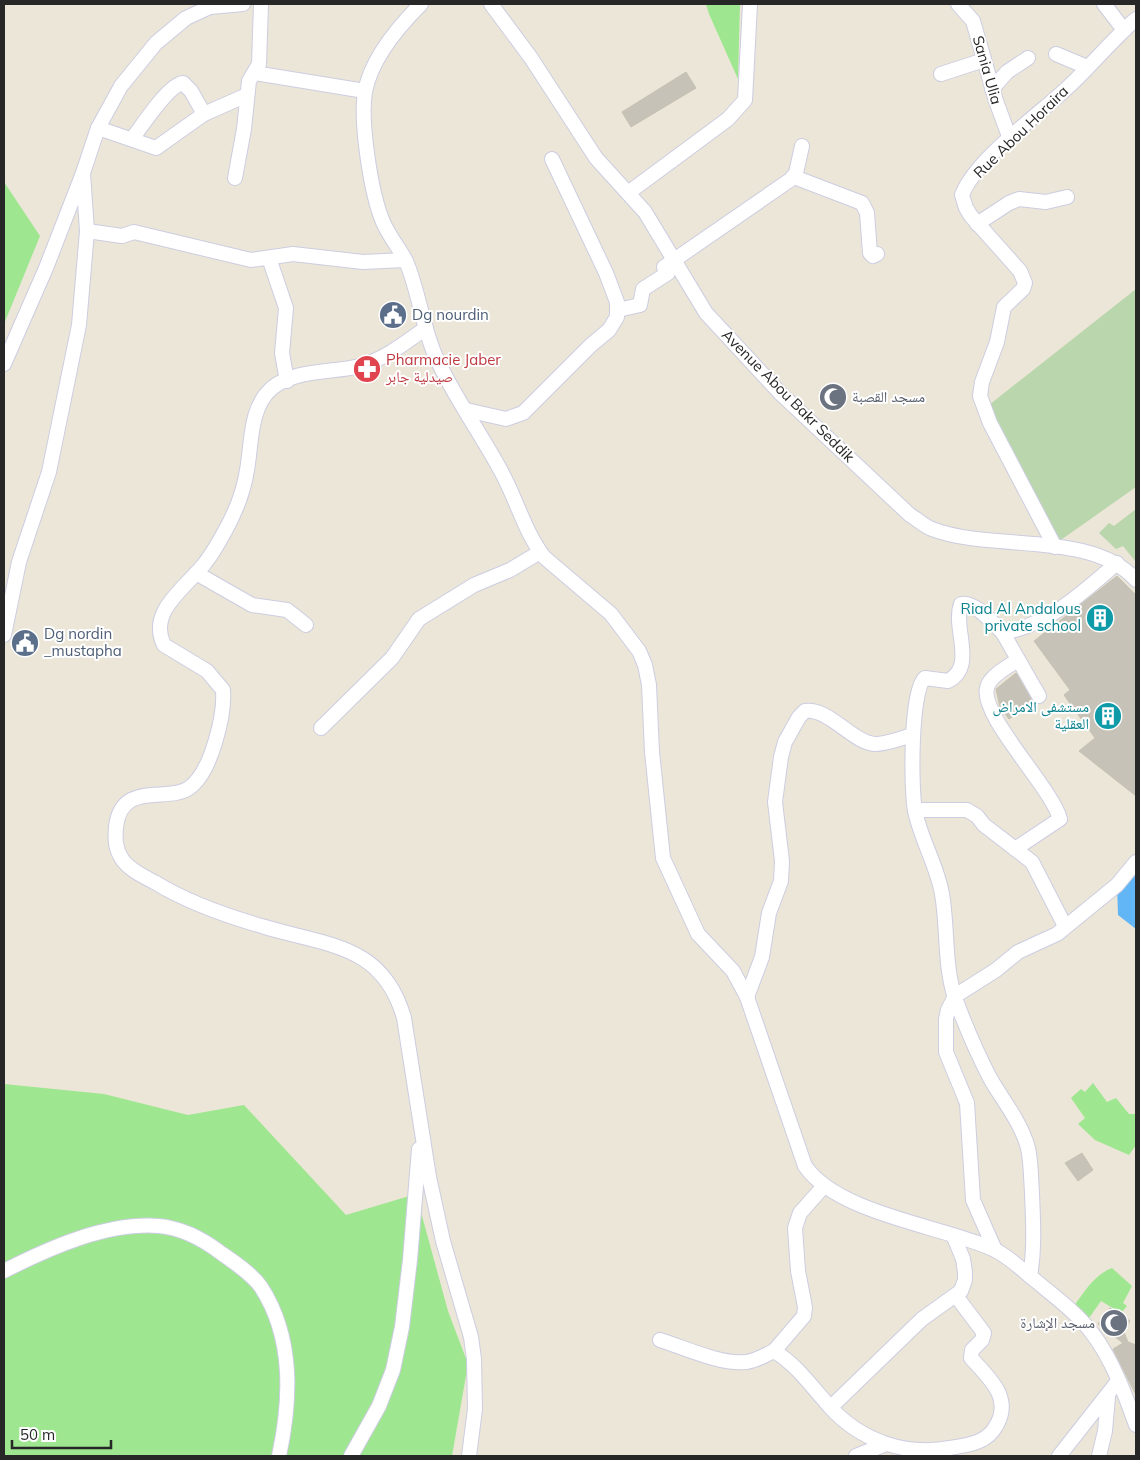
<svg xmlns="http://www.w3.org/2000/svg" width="1140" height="1460" viewBox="0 0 1140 1460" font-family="Mulish,'Noto Naskh Arabic',sans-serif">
<rect width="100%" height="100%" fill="#ebe6d7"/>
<g fill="#9ee68f">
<polygon points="706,4 740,4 738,79 709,14"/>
<polygon points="4,182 40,236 4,324"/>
<polygon points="1093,1083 1107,1102 1116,1098 1129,1114 1136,1114 1136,1145 1129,1155 1095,1140 1078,1124 1085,1118 1071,1098 1081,1089 1085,1092"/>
<polygon points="4,1084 104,1094 188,1115 244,1105 346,1215 416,1194 448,1311 468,1364 452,1456 4,1456"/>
<path d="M1112,1268L1132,1286L1123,1303L1127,1306L1121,1313L1101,1301L1089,1318L1074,1306C1085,1291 1094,1275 1112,1268Z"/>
</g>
<g fill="#bad6ad">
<polygon points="1136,289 1136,487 1058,542 989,405"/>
<polygon points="1136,509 1136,562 1123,546 1116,549 1099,533 1109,523 1114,526"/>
</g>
<polygon fill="#62b6f6" points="1136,857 1136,929 1118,915 1117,885"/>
<g fill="#c6c2b7" stroke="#c6c2b1">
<polygon points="686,72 696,88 631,127 622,112"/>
<polygon points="1117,576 1136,595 1136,796 1079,751 1095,738 1064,695 1070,690 1034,641"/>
<polygon points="1016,673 1033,702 1009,719 1000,707 996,689"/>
<polygon points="1082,1153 1093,1170 1078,1181 1065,1163"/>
<polygon points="1110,1308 1130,1321 1124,1332 1128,1342 1136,1345 1136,1395 1113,1349 1123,1343 1098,1324"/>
</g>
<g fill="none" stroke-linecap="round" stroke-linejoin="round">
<defs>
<g id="minor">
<path d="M421,4C399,26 371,59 365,92C360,122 371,194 383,222C389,236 399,248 406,261C419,292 422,325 435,355C453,396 481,433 502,473C517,501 525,532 544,557L611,614L639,651L645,665L649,685L652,752L663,858L698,934L733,971L747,997L805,1166C838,1214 942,1226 993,1249C1010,1257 1022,1270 1036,1281C1055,1297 1077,1313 1092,1333C1112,1359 1125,1394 1136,1425"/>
<path d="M491,4L531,58L596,158L645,212L706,313L781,394L910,515C917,519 924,526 932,529C991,552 1092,530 1136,580"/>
<polyline points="958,4 973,21 996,101 1010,139"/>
<polyline points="1104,4 1124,30"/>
<polyline points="1056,54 1087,67"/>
<polyline points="254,73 365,91"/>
<polyline points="941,74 984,60"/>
<polyline points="992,89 1007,72 1028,58"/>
<polyline points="98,128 156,148 204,114 247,95"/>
<path d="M132,139C142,126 168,85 183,83L191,91L204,114"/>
<polyline points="794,177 862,203 867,213 870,253 873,256 877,254"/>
<polyline points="235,178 244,129 249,81 259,64 261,4"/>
<polyline points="628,193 728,119 745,100 750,4"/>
<polyline points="977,224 1009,203 1019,199 1046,202 1067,197"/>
<polyline points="87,231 122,236 134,232 251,260 293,254 363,262 405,260"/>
<polyline points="269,258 286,308 282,353 287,381"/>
<polyline points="618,310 640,305 643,289 668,273 664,267 790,180 796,173 802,146"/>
<path d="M426,328C406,342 385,359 360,366C333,373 295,369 272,388C249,408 252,443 247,470C244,490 235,513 225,531C219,542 213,553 205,563C187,587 147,611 164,645L207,671L223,690C225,715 211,773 189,788C168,803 121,780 116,827C115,839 115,848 122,859C129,870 145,877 156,883C187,902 230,917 265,927C328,946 383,944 404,1018L429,1177L443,1241L471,1337L474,1359L475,1409L469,1456"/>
<polyline points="4,364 46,268 83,173 98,128 121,86 156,43 186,18 210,7 243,4"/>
<polyline points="466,410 506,419 523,413 591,345 609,330 617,317 617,302 606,273 552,159"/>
<path d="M1055,547L990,423L980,396L982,382L997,342L1004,307L1023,289L1025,283L1020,271L971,216L966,208L962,195C975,160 1037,116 1066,89C1090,67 1111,41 1136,19"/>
<polyline points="196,573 252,605 287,610 306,625"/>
<path d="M1003,633C993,623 975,601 961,604C952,628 977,666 948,681L925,678C910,689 911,791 915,811C921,840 937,865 942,894C948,928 944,965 955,998C965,1025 977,1053 990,1078C1003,1101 1021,1122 1028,1148C1031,1162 1031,1178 1032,1193C1033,1221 1035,1248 1030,1276"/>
<polyline points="4,635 19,562 49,472 79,325 87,231 83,173"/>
<path d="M1039,696L1003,633C1050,624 1082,593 1117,563"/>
<polyline points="321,728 392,658 419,619 474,585 510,570 540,552"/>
<polyline points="915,810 967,810 977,816 984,825 1032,862 1065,926"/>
<path d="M1015,849L1060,819C1052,788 980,716 987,688C989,676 1009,666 1018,660"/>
<path d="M747,997L762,957L769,913L781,881L782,861L775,802L781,757L785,742L799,717L805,711C828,707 853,743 875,744C887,744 901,738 913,735"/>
<path d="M824,1186L800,1213L795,1228L798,1271L805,1307L804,1316L774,1351C797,1365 812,1387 830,1407C861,1441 905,1456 950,1448C968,1445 987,1443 996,1426C1013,1398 989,1378 971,1358L972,1350L982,1340L984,1333L956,1296"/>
<polyline points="995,1250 973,1200 967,1103 946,1052 946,1019 948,1010 955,996 996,970 1018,952 1057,934 1117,885 1136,862"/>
<path d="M4,1271C49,1248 107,1222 159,1226C181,1228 204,1240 221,1253C234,1262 252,1274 261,1287C294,1338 291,1400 279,1456"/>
<path d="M660,1340C683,1347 721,1365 746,1362C756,1361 765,1355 774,1351"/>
<polyline points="831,1407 922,1319 961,1291 965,1280 965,1272 963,1259 954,1237"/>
<polyline points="351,1456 379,1406 393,1370 402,1327 410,1260 419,1149"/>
<polyline points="856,1456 886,1444"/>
<polyline points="1059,1456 1118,1381"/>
<polyline points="1099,1456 1105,1431 1108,1397"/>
</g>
</defs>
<use href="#minor" stroke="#cdcde2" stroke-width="16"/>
<use href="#minor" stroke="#fff" stroke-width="14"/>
</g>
<defs>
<symbol id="civic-disc" viewBox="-11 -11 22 22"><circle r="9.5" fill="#5c6f8a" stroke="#fff"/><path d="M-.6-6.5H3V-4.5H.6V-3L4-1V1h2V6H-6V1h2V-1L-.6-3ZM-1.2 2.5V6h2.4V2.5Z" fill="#fff"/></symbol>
<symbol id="pharmacy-disc" viewBox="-11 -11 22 22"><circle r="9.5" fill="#e0444e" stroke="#fff"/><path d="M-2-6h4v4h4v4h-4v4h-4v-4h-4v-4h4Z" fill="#fff"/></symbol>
<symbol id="mosque-disc" viewBox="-11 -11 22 22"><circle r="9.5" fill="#6b7280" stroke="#fff"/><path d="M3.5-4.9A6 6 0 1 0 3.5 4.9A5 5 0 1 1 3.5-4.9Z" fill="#fff"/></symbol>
<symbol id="building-disc" viewBox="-11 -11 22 22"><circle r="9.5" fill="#0f9aa8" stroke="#fff"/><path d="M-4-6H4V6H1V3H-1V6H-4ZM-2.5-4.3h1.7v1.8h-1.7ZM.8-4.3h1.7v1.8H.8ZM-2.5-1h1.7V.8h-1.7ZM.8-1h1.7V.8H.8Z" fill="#fff"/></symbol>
</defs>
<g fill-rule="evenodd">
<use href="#civic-disc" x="377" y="299" width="32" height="32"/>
<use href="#pharmacy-disc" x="351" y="353" width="32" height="32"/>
<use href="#mosque-disc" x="817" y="381" width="32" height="32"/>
<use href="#building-disc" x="1084" y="602" width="32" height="32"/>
<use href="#civic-disc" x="9" y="627" width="32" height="32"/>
<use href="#building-disc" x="1092" y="700" width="32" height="32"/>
<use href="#mosque-disc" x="1098" y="1307" width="32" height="32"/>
</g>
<g text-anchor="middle" stroke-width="4" stroke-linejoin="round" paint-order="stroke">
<g font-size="15" fill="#272727" stroke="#fff">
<text transform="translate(987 70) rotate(74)" y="5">Sania Ulia</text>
<text transform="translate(1021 132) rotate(-44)" y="5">Rue Abou Horaira</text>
<text transform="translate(788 396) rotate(45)" y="5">Avenue Abou Bakr Seddik</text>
</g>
<g font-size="15" fill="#4e5e75" stroke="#fff" text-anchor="start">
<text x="412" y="320">Dg nourdin</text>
<text x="44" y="639">Dg nordin<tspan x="44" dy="17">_mustapha</tspan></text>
</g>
<g font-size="15" fill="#be3a42" stroke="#fff" text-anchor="start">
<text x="386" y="365">Pharmacie Jaber<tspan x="386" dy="17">صيدلية جابر</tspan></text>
</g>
<g font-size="15" fill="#5b616d" stroke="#fff" text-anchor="start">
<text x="852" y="402">مسجد القصبة</text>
<text x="1095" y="1328" text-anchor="end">مسجد الإشارة</text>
</g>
<g font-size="15" fill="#0d838f" stroke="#fff" text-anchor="end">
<text x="1081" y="614">Riad Al Andalous<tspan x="1081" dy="17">private school</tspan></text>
<text x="1089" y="712">مستشفى الامراض<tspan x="1089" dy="17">العقلية</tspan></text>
</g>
</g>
<rect width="1140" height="1460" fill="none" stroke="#272727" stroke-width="10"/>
<path d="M12 1440v8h99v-8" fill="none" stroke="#272727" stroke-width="2.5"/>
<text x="20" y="1440" font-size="15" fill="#272727" stroke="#ffffff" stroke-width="4" paint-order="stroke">50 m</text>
</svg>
